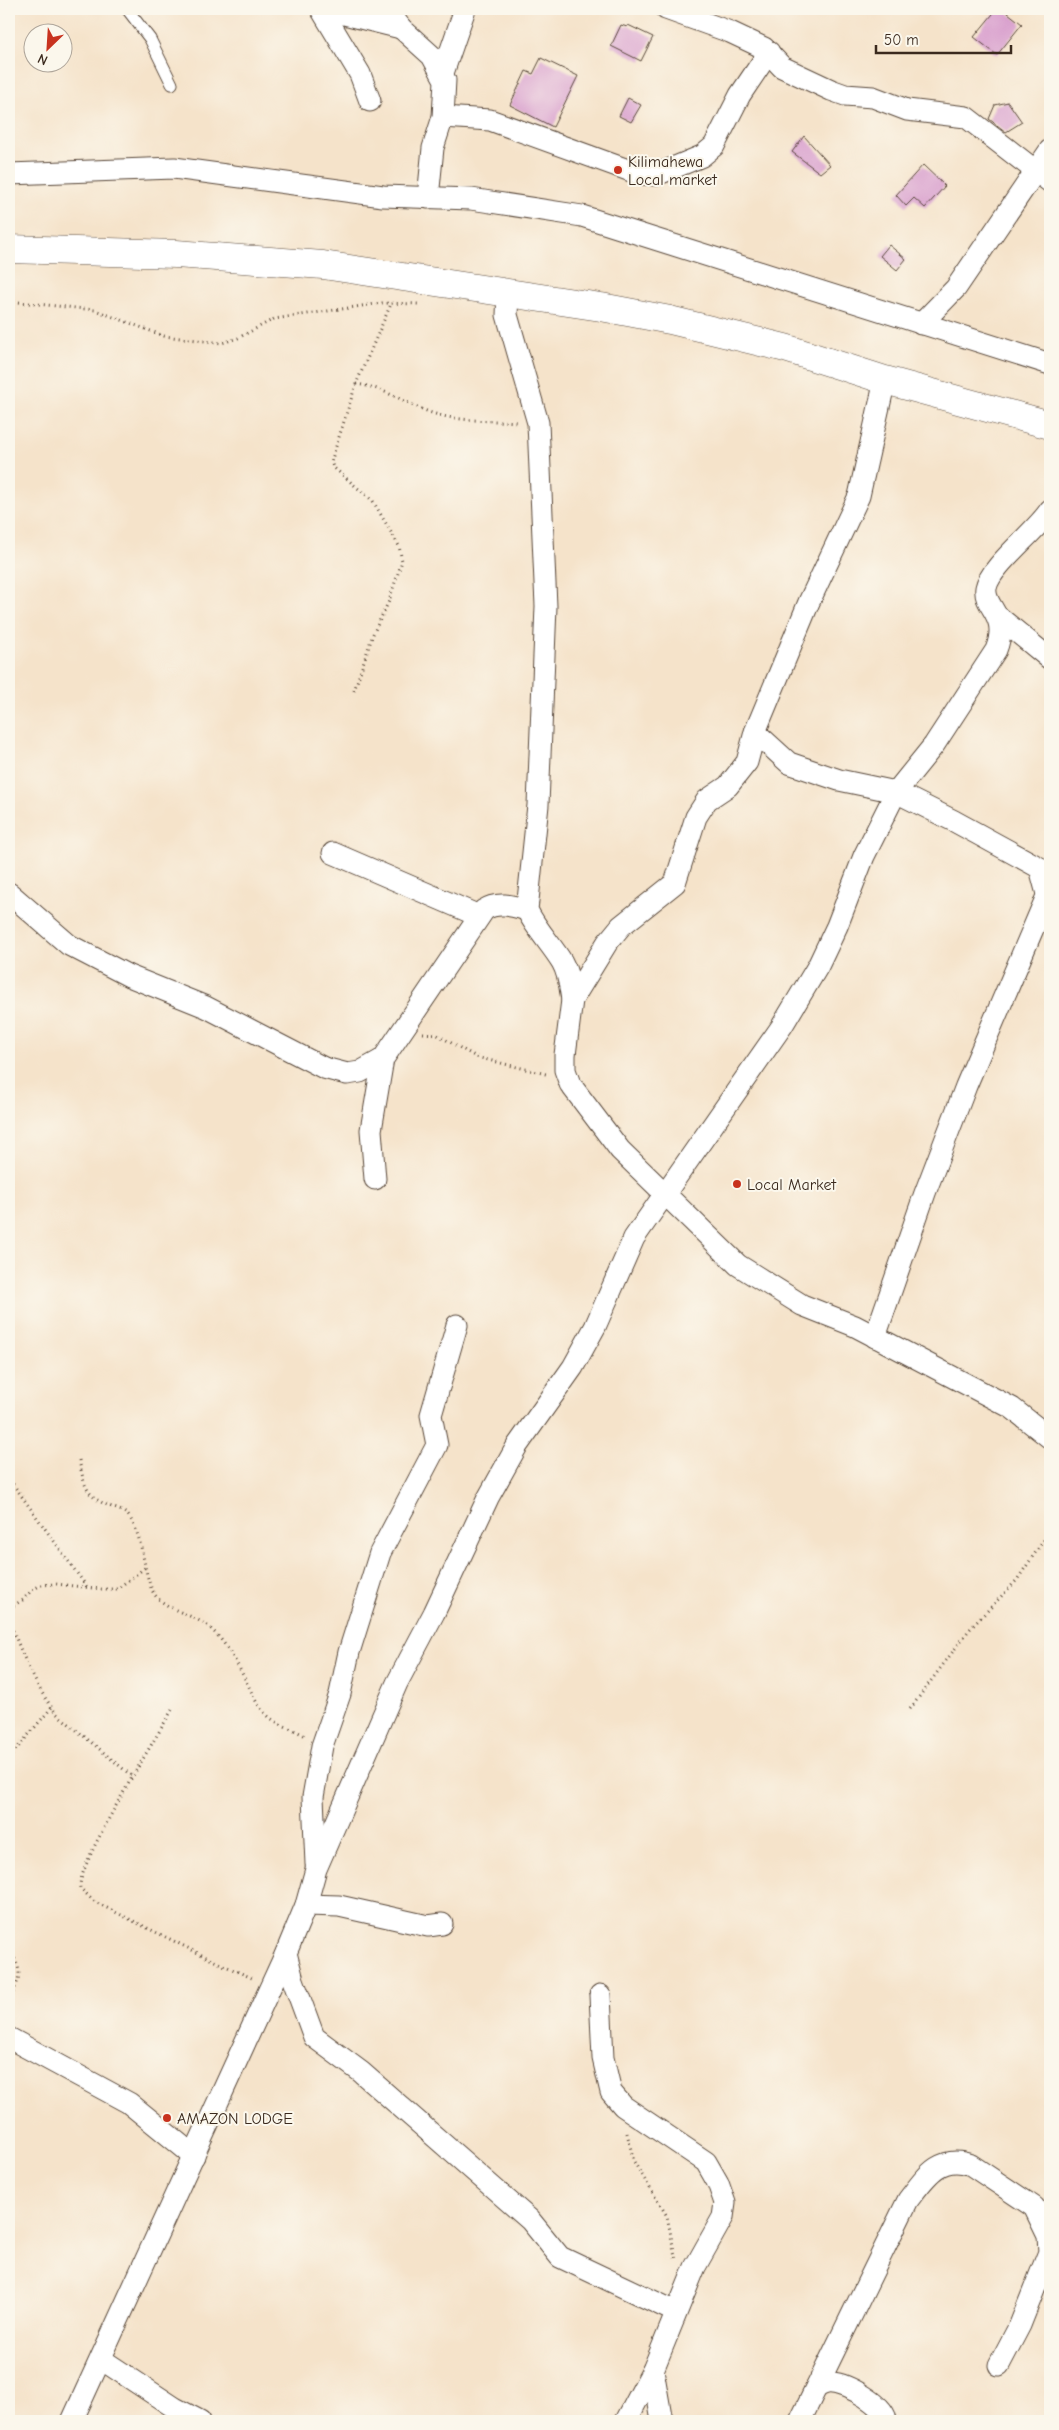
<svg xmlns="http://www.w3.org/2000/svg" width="1059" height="2430" viewBox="0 0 1059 2430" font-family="'Comic Neue',sans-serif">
<rect width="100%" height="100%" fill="#fbf7ec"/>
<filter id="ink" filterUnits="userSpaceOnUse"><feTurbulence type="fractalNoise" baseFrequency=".02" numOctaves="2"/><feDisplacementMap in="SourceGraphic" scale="10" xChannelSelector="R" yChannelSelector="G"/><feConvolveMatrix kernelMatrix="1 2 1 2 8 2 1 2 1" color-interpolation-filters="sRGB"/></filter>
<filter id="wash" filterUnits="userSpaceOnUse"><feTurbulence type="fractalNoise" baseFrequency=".0096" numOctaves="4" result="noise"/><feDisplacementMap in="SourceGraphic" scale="20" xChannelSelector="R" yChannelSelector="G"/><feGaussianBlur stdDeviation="1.12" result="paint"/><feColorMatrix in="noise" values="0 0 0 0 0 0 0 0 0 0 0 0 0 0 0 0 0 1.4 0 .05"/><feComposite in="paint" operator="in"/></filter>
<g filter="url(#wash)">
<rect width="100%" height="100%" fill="#f5e3ca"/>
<g id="blocks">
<g fill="#d9a0ce">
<polygon points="997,9 1003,9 1022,24 997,55 974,37"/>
<polygon points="621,25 627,27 628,25 653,37 641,61 611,46"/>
<polygon points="541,58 578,76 553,127 510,105 526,71 533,74"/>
<polygon points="628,98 641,105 631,122 619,116"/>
<polygon points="1008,102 1022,122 1006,132 989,119 995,105"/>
<polygon points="804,136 830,165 820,173 792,152"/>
<polygon points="923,165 945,186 925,208 914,198 906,206 896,195"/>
<polygon points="889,245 906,259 897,270 880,256"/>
</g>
</g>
</g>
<g filter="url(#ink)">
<use href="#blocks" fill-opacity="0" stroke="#574638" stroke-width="1"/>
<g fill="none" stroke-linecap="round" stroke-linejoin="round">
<defs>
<polyline id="service" points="127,9 150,39 172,84"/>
<g id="minor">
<polyline points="321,9 360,74 370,101"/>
<polyline points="324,9 401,28"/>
<polyline points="387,9 401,28 432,56 445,80 443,117 433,148 428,198"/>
<polyline points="666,9 730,32 764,48 782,67 831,90 845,95 873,97 907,110 966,117 1050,182"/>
<polyline points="443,73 465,9"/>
<polyline points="443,117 490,120 639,174 656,175 702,156 714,146 740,95 769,52"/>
<polyline points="9,174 174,168 383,196 471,199 582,216 1050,364"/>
<path d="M508,292L507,315L538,423L546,606L538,805L527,910C536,929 551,944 562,962C569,974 570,987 572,1000"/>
<polyline points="921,324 956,288 1050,150"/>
<polyline points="885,380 859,496 809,602 755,732 747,762 728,786 707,800 696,817 675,883 621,926 607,943 572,1000 565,1055 565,1070 570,1084 620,1150 738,1265 802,1305 855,1326 1012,1408 1050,1438"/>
<polyline points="1000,618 1050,659"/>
<polyline points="755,732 789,763 839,780 896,792 954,821 1040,868 1047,894"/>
<polyline points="333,853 479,916"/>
<polyline points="9,893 69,945 129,976 206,1007 324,1068 347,1074 360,1072 383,1059"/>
<path d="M375,1179L371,1130L383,1059L484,910C497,901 513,906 527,910"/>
<polyline points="875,1337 925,1193 966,1086 1050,889"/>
<polyline points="316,1864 313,1797 322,1746 340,1694 349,1652 380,1553 437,1445 431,1415 457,1325"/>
<polyline points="306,1905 339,1906 428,1926 442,1924"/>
<polyline points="286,1953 293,1980 314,2037 361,2072 530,2220 560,2257 676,2312"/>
<polyline points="600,1995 603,2058 611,2092 623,2106 706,2162 718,2183 725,2203 723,2217 695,2267 653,2370 626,2421"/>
<polyline points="9,2038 129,2103 194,2156"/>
<polyline points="101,2359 175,2408 200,2421"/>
<polyline points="653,2370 662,2421"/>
<path d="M817,2387C821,2385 827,2382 832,2383C847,2384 886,2405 886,2421"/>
<path d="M72,2421L286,1953L306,1905L316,1869L397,1683L434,1613L488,1498L517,1446L573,1367L595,1327L634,1238L782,1026L818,966L837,926L864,856L896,792L934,745L996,650C1010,614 983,608 986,588C990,566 1036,532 1050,510"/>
<path d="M800,2421L908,2200C925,2178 940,2153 971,2165L1034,2207L1048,2236L1049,2252L1020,2325L999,2365"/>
</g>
<polyline id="secondary" points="9,249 176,254 323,265 601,307 670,320 785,348 885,380 1050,425"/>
</defs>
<use href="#service" stroke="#574638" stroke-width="13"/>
<use href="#minor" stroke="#574638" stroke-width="23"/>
<use href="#secondary" stroke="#574638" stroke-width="29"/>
<g stroke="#574638" stroke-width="3" stroke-dasharray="1 4" stroke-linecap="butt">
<polyline points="9,301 95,310 164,336 222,343 238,338 274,319 382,303 421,304"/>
<path d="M356,384C382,387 404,402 429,412C457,422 488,420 518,422"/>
<polyline points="354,691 373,634 389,601 402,561 399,546 373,501 333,467 331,462 356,384 391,304"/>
<polyline points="423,1033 436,1034 476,1057 546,1074"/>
<path d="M79,1460C85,1489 86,1497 114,1508C120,1510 126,1512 130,1518C143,1538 143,1569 152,1590C161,1609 190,1613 206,1625C224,1638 237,1663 247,1683C253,1694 257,1707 267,1715C277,1725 295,1729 307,1737"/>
<polyline points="10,1480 87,1587"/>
<polyline points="9,1608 23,1600 32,1590 41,1585 56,1584 101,1589 117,1589 147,1566"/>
<path d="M9,1621C22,1653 34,1685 56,1713L133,1777"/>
<polyline points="910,1709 969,1630 1017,1580 1050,1531"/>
<path d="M172,1710C156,1738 77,1864 80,1888L95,1902L210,1959L254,1979"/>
<polyline points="9,1758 52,1707"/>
<path d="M9,1950C25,1972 19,1979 9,2001"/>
<polyline points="627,2133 634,2162 667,2216 676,2261"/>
</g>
<use href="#service" stroke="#fff" stroke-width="11"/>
<use href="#minor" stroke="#fff" stroke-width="21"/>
<use href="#secondary" stroke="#fff" stroke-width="28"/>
</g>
</g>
<g fill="#c8321e" stroke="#fbf7ec" stroke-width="2">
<circle cx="618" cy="170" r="5"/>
<circle cx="737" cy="1184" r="5"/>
<circle cx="167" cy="2118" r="5"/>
</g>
<g text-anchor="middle" stroke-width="4" stroke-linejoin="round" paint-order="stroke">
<g font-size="16" fill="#3b2a1e" stroke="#fbf7ec" text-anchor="start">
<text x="628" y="167">Kilimahewa<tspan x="628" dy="18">Local market</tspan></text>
<text x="747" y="1190">Local Market</text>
<text x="177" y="2124">AMAZON LODGE</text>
</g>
</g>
<rect width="1059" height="2430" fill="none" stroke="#fbf7ec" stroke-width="30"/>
<g transform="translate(48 48) rotate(205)"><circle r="24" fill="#fbf7ec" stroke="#aea59a"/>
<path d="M0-4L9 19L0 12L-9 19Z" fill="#c8321e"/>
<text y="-8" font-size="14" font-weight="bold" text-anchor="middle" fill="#3b2a1e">N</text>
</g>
<path d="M876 45v8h135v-8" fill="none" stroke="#3b2a1e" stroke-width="2.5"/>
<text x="884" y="45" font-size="15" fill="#3b2a1e" stroke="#fbf7ec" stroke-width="4" paint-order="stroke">50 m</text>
</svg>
